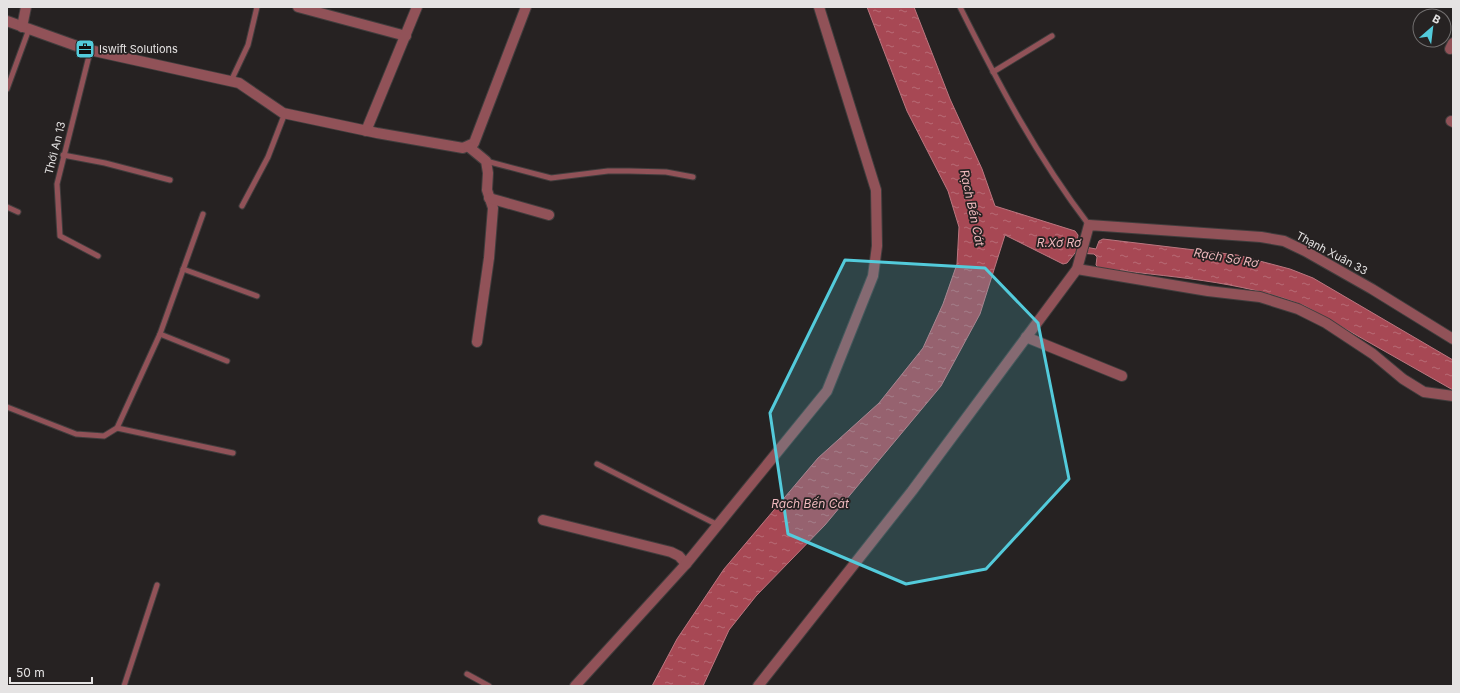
<svg xmlns="http://www.w3.org/2000/svg" width="1460" height="693" viewBox="0 0 1460 693" font-family="Inter,sans-serif">
<defs>
<pattern id="water-ripples" width="26" height="14" patternUnits="userSpaceOnUse"><rect width="26" height="14" fill="#a74854"/><path d="M2 4q2-2 4 0t4 0M15 11q2-2 4 0t4 0" fill="none" stroke="#b76b75"/></pattern>
</defs>
<rect width="100%" height="100%" fill="#262222"/>
<path fill="url(#water-ripples)" stroke="#ba767f" d="M867,7H914L950,99L982,169L995,206L1075,231L1078,235L1077,242L1080,246L1096,249L1099,241L1103,239L1237,255L1290,269L1313,278L1453,360V390L1305,306C1240,280 1167,277 1099,268L1096,265L1097,257L1094,254L1075,253L1067,263L1063,264L1005,235L980,314L941,386L825,525L756,596L729,630L703,686H652L677,639L724,569L818,458L879,403L923,348L943,304L957,264L959,227L948,191L907,111Z"/>
<g fill="none" stroke-linecap="round" stroke-linejoin="round">
<defs>
<g id="lane">
<path d="M960,7C998,83 1037,157 1089,225"/>
<polyline points="86,50 89,56 57,184 60,236 98,256"/>
<polyline points="993,72 1052,36"/>
<polyline points="231,81 248,45 257,7"/>
<polyline points="7,89 29,29"/>
<polyline points="63,155 105,163 170,180"/>
<polyline points="486,161 551,178 608,171 629,171 666,172 693,177"/>
<polyline points="242,206 268,157 285,113"/>
<polyline points="7,207 18,212"/>
<polyline points="183,269 257,296"/>
<polyline points="160,334 227,361"/>
<polyline points="7,407 76,434 104,436 117,428 160,334 203,214"/>
<polyline points="117,428 233,453"/>
<polyline points="597,464 718,525"/>
<polyline points="467,674 489,686"/>
<polyline points="124,686 157,585"/>
</g>
<g id="street">
<polyline points="298,7 406,36"/>
<polyline points="7,21 85,49 239,83 283,113 377,133 463,148 474,143 526,7"/>
<polyline points="22,27 26,7"/>
<polyline points="1450,49 1453,43"/>
<polyline points="1451,121 1453,122"/>
<polyline points="366,131 417,7"/>
<polyline points="469,147 486,161 488,173 487,190 493,208 489,258 477,342"/>
<polyline points="489,198 549,215"/>
<polyline points="1077,269 1208,291 1260,297 1298,309 1326,323 1373,354 1403,379 1424,392 1453,396"/>
<polyline points="1026,337 1122,376"/>
<polyline points="543,520 671,552 679,556 686,564"/>
<polyline points="575,686 686,564 827,391 873,276 877,246 876,190 819,7"/>
<polyline points="758,686 912,491 1077,269 1089,225 1261,237 1284,241 1305,251 1372,289 1453,339"/>
</g>
</defs>
<use href="#lane" stroke="#413d3d" stroke-width="7"/>
<use href="#street" stroke="#413d3d" stroke-width="12"/>
<use href="#lane" stroke="#915258" stroke-width="5"/>
<use href="#street" stroke="#915258" stroke-width="10"/>
</g>
<path fill="#53cbdb" fill-opacity="0.2" stroke="#53cbdb" stroke-width="3" stroke-linejoin="round" d="M845,260L985,268L1038,323L1069,479L986,569L906,584L788,534L770,413Z"/>
<defs>
<symbol id="office-square" viewBox="-11 -11 22 22"><rect x="-9" y="-9" width="18" height="18" rx="4" fill="#53cbdb" stroke="#262222"/><path d="M-6-3h4V-5.5h4V-3h4V5H-6ZM-1-4.5V-3h2v-1.5ZM-6 0V1H6V0Z" fill="#111"/></symbol>
</defs>
<g fill-rule="evenodd">
<use href="#office-square" x="74" y="38" width="22" height="22"/>
</g>
<g text-anchor="middle" stroke-width="3.5" stroke-linejoin="round" paint-order="stroke">
<g font-size="11" fill="#e5e3e3" stroke="#262222" text-anchor="start">
<text x="99" y="53">Iswift Solutions</text>
</g>
<g font-size="11" fill="#e5e3e3" stroke="#262222">
<text transform="translate(55 148) rotate(-76)" y="4">Thới An 13</text>
<text transform="translate(1332 253) rotate(28)" y="4">Thạnh Xuân 33</text>
</g>
<g font-size="12" font-style="italic" fill="#efb9bd" stroke="#262222">
<text transform="translate(972 208) rotate(78)" y="4">Rạch Bến Cát</text>
<text x="1059" y="247">R.Xơ Rơ</text>
<text transform="translate(1226 258) rotate(10)" y="4">Rạch Sơ Rơ</text>
<text x="810" y="508">Rạch Bến Cát</text>
</g>
</g>
<rect width="1460" height="693" fill="none" stroke="#e5e3e3" stroke-width="16"/>
<g transform="translate(1432 28) rotate(28)"><circle r="19" fill="#262222" stroke="#726f6f"/>
<path d="M0-3L7 15L0 10L-7 15Z" fill="#53cbdb"/>
<text y="-6" font-size="11" font-weight="bold" text-anchor="middle" fill="#e5e3e3">B</text>
</g>
<path d="M10 677v6h82v-6" fill="none" stroke="#e5e3e3" stroke-width="2"/>
<text x="16" y="677" font-size="12" fill="#e5e3e3" stroke="#262222" stroke-width="3" paint-order="stroke">50 m</text>
</svg>
